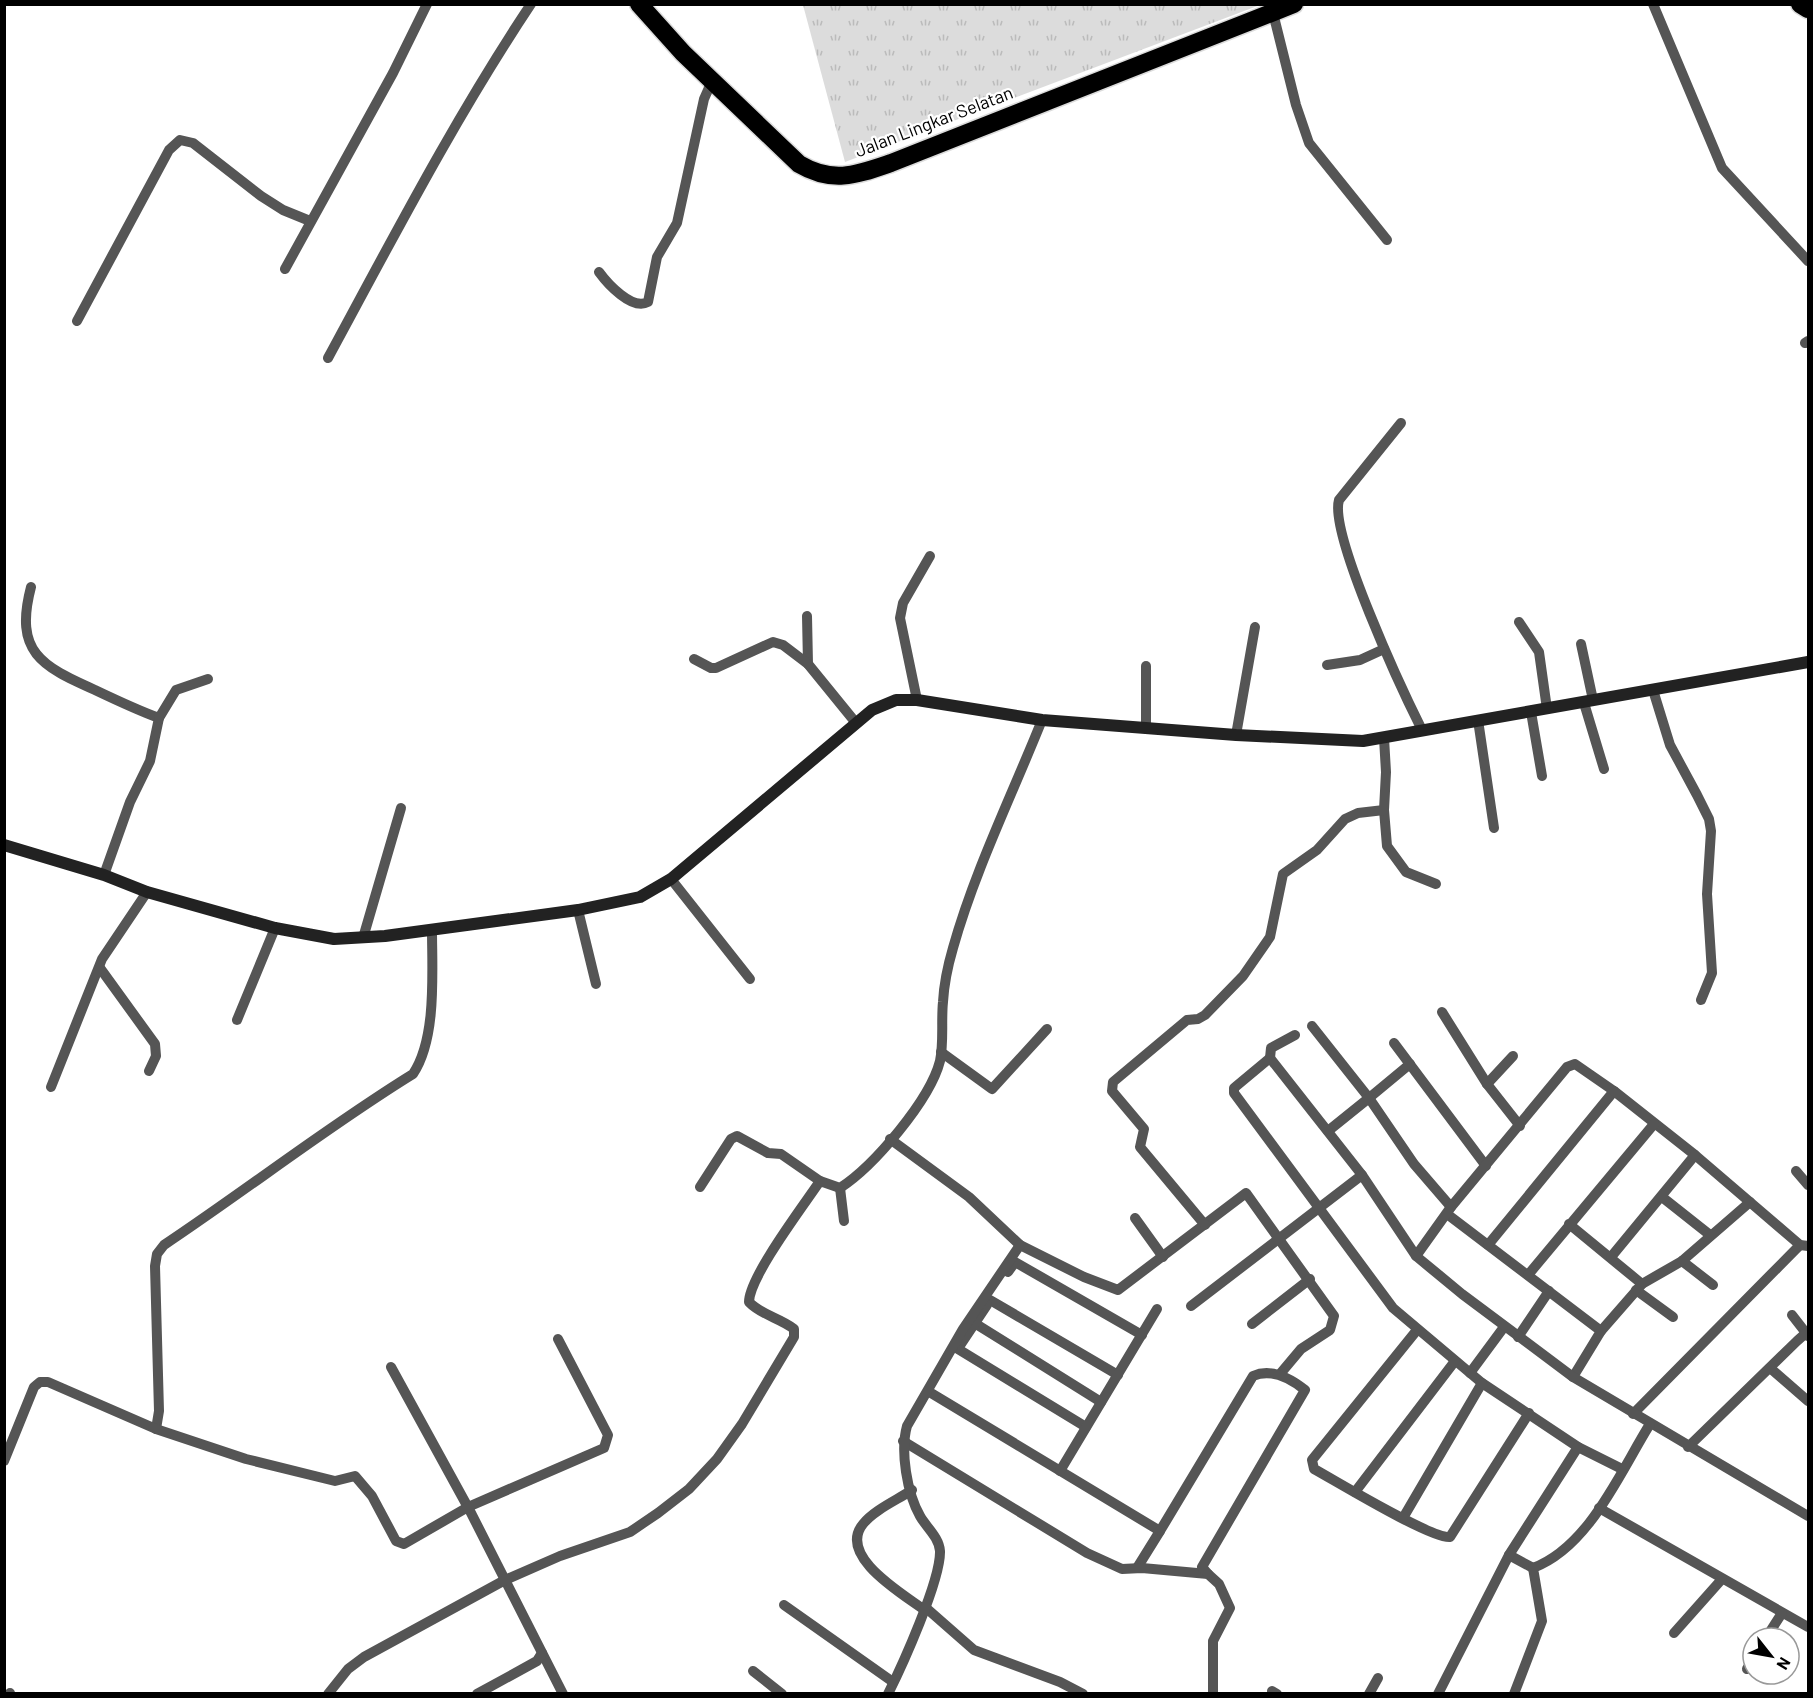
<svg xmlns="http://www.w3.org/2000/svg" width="1813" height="1698" viewBox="0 0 1813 1698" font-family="Barlow,sans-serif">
<defs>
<pattern id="grass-tufts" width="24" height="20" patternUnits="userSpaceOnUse" patternTransform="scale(1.5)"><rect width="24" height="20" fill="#dcdcdc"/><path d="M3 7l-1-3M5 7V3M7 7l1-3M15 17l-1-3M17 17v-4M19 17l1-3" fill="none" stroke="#bbb"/></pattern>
</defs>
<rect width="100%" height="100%" fill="#fff"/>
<polygon fill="url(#grass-tufts)" points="803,5 803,4 1260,5 845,162"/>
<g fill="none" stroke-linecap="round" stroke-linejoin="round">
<defs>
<g id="highway">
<path d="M639,4L683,53L799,164C833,184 856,175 891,163L1294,4"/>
<polyline points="1800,4 1808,9"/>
</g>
</defs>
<use href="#highway" stroke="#dbdbdb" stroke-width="21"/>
<g stroke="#555" stroke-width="10">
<polyline points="1653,4 1722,168 1808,261"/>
<polyline points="1273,13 1296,105 1309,143 1387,240"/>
<polyline points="285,269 393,73 427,4"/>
<path d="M599,272C607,283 632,311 648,302L657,257L677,223L704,99L712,81"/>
<polyline points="77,321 169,150 180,140 193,143 261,196 283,210 310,221"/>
<polyline points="1805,343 1808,341"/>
<path d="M328,358C393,238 455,118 531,4"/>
<path d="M1401,423L1339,500C1329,534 1403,692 1422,730"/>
<path d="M31,587C14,652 41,666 95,690C116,700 137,710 159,718L150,761L130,802L104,875"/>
<polyline points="807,616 808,664 856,723"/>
<polyline points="1519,622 1539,652 1547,709"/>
<polyline points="1581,644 1593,700"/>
<polyline points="694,659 711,668 716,668 773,642 783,645 808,664"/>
<polyline points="1327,665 1360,660 1384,649"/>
<polyline points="1146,666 1146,728"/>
<polyline points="1653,690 1670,745 1697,795 1709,819 1711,831 1707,894 1712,973 1701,1000"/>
<polyline points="917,700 900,618 903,603 930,556"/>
<polyline points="1584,703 1604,769"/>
<polyline points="1531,712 1542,776"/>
<polyline points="159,718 176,690 208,679"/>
<polyline points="1478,720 1494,828"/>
<polyline points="1236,735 1255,627"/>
<polyline points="1384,810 1387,846 1406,872 1436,884"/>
<polyline points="671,879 750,979"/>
<polyline points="578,910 596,984"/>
<polyline points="363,938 401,808"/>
<polyline points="100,968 155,1044 156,1056 149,1071"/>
<polyline points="1442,1012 1487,1084 1520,1126"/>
<polyline points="237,1020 275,928"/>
<polyline points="1312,1026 1369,1098 1410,1064"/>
<polyline points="1394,1043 1486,1166"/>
<polyline points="941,1052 992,1089 1047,1029"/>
<polyline points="1270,1058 1271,1048 1295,1035"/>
<polyline points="1487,1084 1513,1056"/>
<polyline points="51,1087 102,959 147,892"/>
<polyline points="1328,1131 1369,1098 1414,1164 1451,1207"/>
<polyline points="890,1139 969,1197 1020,1245 1084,1277 1118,1290 1246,1193 1334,1316 1330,1330 1301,1349 1280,1374"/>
<polyline points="1796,1171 1808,1185"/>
<polyline points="700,1187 731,1139 737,1136 768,1153 781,1154 820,1181"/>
<polyline points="840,1188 844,1221"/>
<polyline points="1662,1197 1710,1235"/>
<polyline points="1447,1214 1601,1331 1573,1377"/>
<polyline points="1135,1218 1163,1257"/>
<polyline points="1569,1224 1642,1284"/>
<polyline points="1205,1225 1140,1147 1144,1129 1112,1091 1113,1082 1187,1020 1198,1019 1205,1015 1243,976 1270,937 1283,874 1317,850 1345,819 1358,813 1384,810 1386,772 1384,738"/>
<polyline points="1488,1245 1614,1091"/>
<polyline points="1416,1256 1451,1207 1567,1067 1575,1064 1614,1091 1695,1155 1800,1245 1808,1246"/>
<polyline points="1611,1257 1695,1155"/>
<polyline points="1682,1261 1713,1285"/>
<polyline points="1008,1272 1015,1262 1142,1335"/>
<polyline points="1528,1275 1654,1124"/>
<polyline points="1636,1290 1673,1317"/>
<polyline points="990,1300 1118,1375"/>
<polyline points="1191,1306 1362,1175"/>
<polyline points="1792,1315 1806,1333"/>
<polyline points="976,1324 1101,1402"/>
<polyline points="1252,1324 1310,1279"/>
<path d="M1417,1330L1312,1460L1314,1469C1336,1481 1431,1539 1450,1537L1529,1413"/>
<polyline points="1601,1331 1642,1284 1682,1261 1750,1202"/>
<polyline points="1518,1337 1549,1291"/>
<polyline points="959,1347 987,1305"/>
<polyline points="958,1349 1086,1427"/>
<polyline points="391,1367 470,1511 563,1694"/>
<polyline points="1770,1368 1808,1401"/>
<polyline points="1470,1373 1504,1327"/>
<polyline points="931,1393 1160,1531 1137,1568"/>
<polyline points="1633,1414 1800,1245"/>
<path d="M156,1429L159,1411L155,1266L157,1254L164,1245C248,1189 327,1127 413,1074C437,1038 432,972 432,930"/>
<polyline points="903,1441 1087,1553 1122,1569 1142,1568 1208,1574 1219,1584 1230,1608 1213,1641 1213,1694"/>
<polyline points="1688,1447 1797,1341 1806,1333 1808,1336"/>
<polyline points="4,1461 34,1387 40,1382 48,1382 156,1429 246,1459 335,1481 355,1476 372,1496 396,1541 404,1544 468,1507 604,1448 608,1435 558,1339"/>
<polyline points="1622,1469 1578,1447 1482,1383 1393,1308 1234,1093 1234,1088 1270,1058 1362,1175 1416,1256 1462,1294 1573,1377 1808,1516"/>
<polyline points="1060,1471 1157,1309"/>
<path d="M912,1490C897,1500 874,1510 863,1524C837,1556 903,1594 923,1609"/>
<polyline points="1355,1492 1455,1361"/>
<polyline points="1599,1508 1808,1627"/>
<polyline points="1403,1518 1482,1383"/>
<path d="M1160,1531L1253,1376C1271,1368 1290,1378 1305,1390L1202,1567L1208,1574"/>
<polyline points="1509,1555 1533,1568"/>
<polyline points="784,1605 893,1682"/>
<polyline points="925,1607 974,1650 1060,1682 1083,1694"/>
<polyline points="1674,1633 1722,1579"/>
<polyline points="1766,1638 1782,1613"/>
<polyline points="1747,1669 1753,1658"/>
<polyline points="753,1671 782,1694"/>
<polyline points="1272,1691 1277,1694"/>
<polyline points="9,1694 10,1693"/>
<path d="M328,1694L348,1669L364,1657L505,1580L560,1556L630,1532L658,1513L689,1489L717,1459L742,1424L794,1337V1329C780,1318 761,1315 749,1302C749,1277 804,1205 820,1181L840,1188C874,1166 930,1100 940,1061C944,1042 941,1021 943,1002C944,984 948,965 953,948C975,870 1012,795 1042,720"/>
<polyline points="477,1694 537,1661 542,1653"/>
<path d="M888,1694C902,1666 941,1580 940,1551C939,1537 926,1527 920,1516C907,1493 900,1451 907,1426L963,1329L1020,1245"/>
<polyline points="1369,1694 1378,1678"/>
<polyline points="1438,1694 1509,1555 1578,1447"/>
<path d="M1514,1694L1542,1621L1533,1568C1589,1547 1619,1474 1650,1424"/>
</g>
<polyline stroke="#222" stroke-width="12" points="4,845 104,875 147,892 275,928 334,939 385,936 578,910 640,897 671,879 872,710 896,700 917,700 1042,720 1236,735 1363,741 1808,662"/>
<use href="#highway" stroke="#000" stroke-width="18"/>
</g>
<g text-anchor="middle" stroke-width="4.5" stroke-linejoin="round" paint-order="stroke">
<g font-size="18" fill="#000" stroke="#fff">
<text transform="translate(934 122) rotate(-21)" y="6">Jalan Lingkar Selatan</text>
</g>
</g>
<rect width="1813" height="1698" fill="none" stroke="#000000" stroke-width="12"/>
<g transform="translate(1771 1656) rotate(121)"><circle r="28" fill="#ffffff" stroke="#999999" stroke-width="1.5"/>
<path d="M0-4.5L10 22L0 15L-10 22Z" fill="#000000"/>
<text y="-9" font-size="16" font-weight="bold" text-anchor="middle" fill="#000000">N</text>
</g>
</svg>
